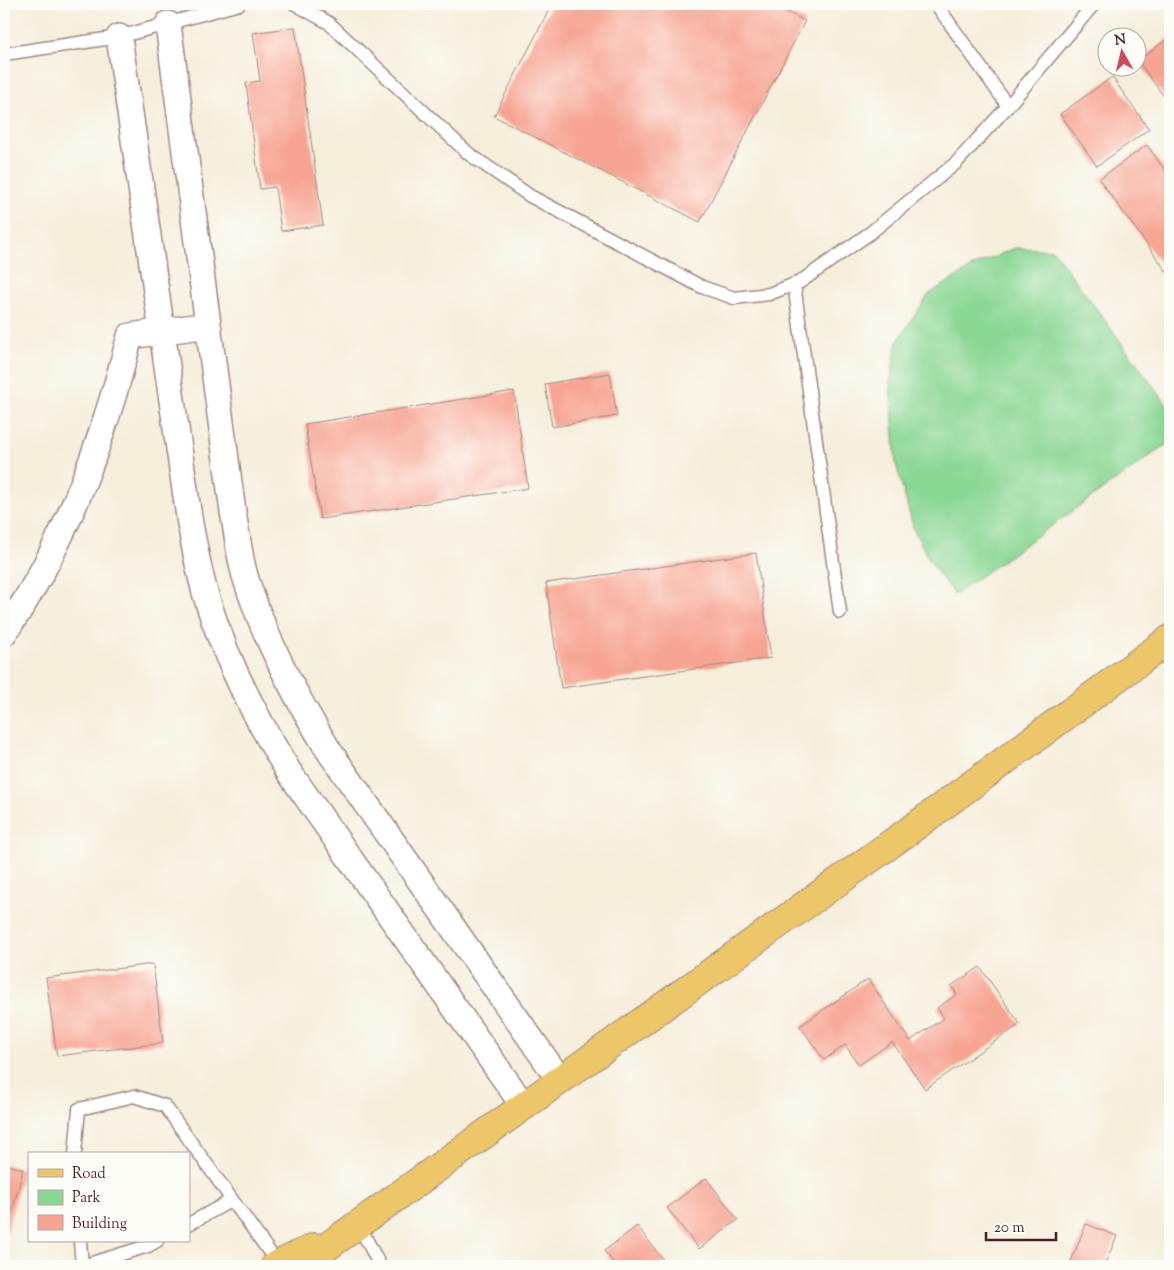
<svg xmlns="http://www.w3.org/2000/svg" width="1174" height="1270" viewBox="0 0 1174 1270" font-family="'Sorts Mill Goudy',serif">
<rect width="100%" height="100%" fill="#fdfcf7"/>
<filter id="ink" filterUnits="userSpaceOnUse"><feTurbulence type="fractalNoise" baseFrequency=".02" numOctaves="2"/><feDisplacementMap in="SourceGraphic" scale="10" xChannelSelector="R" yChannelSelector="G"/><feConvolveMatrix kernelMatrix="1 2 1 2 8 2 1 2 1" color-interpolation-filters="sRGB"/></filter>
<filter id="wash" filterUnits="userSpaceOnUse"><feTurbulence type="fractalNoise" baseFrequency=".0096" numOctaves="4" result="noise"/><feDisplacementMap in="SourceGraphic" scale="20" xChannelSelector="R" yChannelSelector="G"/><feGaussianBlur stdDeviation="1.12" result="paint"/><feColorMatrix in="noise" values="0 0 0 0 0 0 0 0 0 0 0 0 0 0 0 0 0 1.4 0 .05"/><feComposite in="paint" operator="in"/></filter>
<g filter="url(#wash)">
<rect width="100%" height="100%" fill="#f5eedb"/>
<polygon fill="#8ad794" stroke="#6a7b60" points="1015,248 1053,250 1170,409 1170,442 954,595 929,560 914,530 896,464 890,384 897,342 929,294 976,265"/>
<g id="blocks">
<g fill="#f7a493">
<polygon points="552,4 770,4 805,21 700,222 494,116"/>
<polygon points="295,27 323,225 281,231 275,187 260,189 246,83 260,81 253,33"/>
<polygon points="1170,37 1170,101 1168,102 1138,61"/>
<polygon points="1112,77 1149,129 1097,166 1060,114"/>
<polygon points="1147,145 1170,177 1170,276 1099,179"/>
<polygon points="610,373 617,416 552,427 545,384"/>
<polygon points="514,391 528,488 320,519 305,424"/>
<polygon points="756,553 771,658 561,688 546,583"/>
<polygon points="153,964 163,1043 57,1056 46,978"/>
<polygon points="980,967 1020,1024 925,1089 892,1042 859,1065 845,1045 824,1060 800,1026 868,979 910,1041 944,1018 937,1008 957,994 951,986"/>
<polygon points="4,1164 23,1169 4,1244"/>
<polygon points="706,1178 738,1220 699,1249 667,1208"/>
<polygon points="1086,1224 1117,1236 1104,1266 1069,1266"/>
<polygon points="637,1226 668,1266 616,1266 604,1251"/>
</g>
</g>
</g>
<g filter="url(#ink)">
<use href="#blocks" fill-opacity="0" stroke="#a08683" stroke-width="1"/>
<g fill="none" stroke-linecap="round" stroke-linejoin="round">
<defs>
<g id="service">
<polyline points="295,4 329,23 469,154 530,196 702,287 734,298 769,294 800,282 870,233 956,163 1008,106 1094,4"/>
<polyline points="936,4 1008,106"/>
<polyline points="4,54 119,37 239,4"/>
<polyline points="794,284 840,612"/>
<polyline points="75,1154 79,1109 134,1096 165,1106 278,1264"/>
<polyline points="189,1224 232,1200"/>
<polyline points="359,1225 380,1266"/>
<polyline points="80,1241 82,1266"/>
<polyline points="82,1266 148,1246 157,1241"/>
</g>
<g id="minor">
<path d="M168,24L233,512C237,533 239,555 245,576C264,638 295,696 329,751L559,1079"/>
<path d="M119,37L190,524C195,548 199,574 207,599C226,661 255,717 289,772L523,1105"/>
<path d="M4,633C66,545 103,440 130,336L208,325"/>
</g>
<g id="primary">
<polyline points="275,1266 315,1247"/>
<polyline points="300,1266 906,833 1170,639"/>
</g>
</defs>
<use href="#service" stroke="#a08683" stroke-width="15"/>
<use href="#minor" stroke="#a08683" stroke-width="28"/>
<use href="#primary" stroke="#a08683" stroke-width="30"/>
<use href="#service" stroke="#fff" stroke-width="12"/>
<use href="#minor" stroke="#fff" stroke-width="25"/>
<use href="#primary" stroke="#ecc669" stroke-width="28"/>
</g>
</g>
<rect width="1174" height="1270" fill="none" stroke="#fdfcf7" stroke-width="20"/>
<rect x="28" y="1152" width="162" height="90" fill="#fdfcf7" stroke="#b5a4a5"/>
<rect x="38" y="1169" width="25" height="8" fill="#ecc669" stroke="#b5a4a5"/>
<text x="72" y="1178" font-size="15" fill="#4a1f2b">Road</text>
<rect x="38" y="1190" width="25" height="15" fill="#8ad794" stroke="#b5a4a5"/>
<text x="72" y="1202" font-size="15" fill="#4a1f2b">Park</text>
<rect x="38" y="1215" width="25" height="15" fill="#f7a493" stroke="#b5a4a5"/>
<text x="72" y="1228" font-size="15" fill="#4a1f2b">Building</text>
<g transform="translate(1122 52) rotate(352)"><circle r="24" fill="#fdfcf7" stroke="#b5a4a5"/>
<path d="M0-4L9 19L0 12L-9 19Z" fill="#d1495b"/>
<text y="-8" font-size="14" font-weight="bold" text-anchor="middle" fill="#4a1f2b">N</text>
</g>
<path d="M986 1232v8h70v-8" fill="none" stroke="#4a1f2b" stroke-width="2.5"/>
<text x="994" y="1232" font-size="15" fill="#4a1f2b" stroke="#fdfcf7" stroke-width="4" paint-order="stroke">20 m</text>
</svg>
